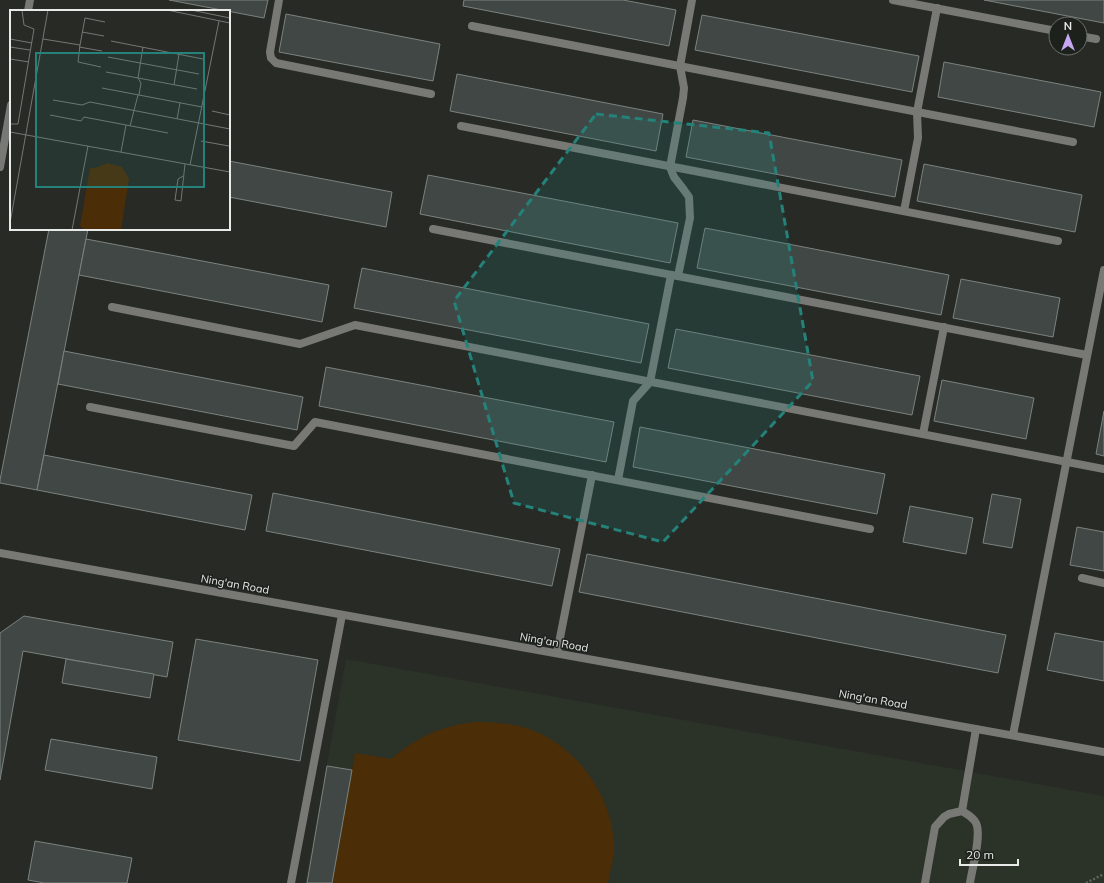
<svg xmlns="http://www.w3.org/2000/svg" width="1104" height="883" viewBox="0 0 1104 883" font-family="Mulish,sans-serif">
<rect width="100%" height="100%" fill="#272a25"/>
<polygon fill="#2b3227" points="346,659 1104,796 1104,883 305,883"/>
<path fill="#4b2d07" d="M475,722C493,722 511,723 529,729C577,746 613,796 614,847C614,858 610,871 608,883H332L355,753L391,759C418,737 440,726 475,722Z"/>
<g fill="#404744" stroke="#7b8380">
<polygon points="169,0 268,0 264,18"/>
<polygon points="464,0 623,0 676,10 669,46 463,6"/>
<polygon points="984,0 1104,0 1104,23"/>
<polygon points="286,14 440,44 433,81 279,52"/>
<polygon points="702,15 919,56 912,92 695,50"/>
<polygon points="944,62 1101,92 1094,127 938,97"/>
<polygon points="457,74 663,114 656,151 450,111"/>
<polygon points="693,120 902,160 895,197 686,157"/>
<polygon points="229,161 392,192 386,227 229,197"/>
<polygon points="924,164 1082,195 1075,232 917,201"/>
<polygon points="428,175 678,223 670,263 420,214"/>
<polygon points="705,228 949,275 941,315 697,268"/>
<polygon points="49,229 88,229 37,490 0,483 0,480"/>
<polygon points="86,239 329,285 322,322 79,275"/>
<polygon points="362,268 649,324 641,363 354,308"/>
<polygon points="961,279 1060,298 1053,337 953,318"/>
<polygon points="676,329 920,376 912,415 668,368"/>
<polygon points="64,351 303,397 297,430 58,384"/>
<polygon points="326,367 614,422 606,462 319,406"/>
<polygon points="942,380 1034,398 1026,439 934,421"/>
<polygon points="1104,411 1104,456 1096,454"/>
<polygon points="640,427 885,474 877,514 633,467"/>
<polygon points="44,455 252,495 245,530 37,490"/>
<polygon points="273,493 560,549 552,586 266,531"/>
<polygon points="992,494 1021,499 1012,548 983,543"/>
<polygon points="910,506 973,518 966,554 903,542"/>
<polygon points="1077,527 1104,532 1104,571 1070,565"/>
<polygon points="587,554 1006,635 998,673 579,592"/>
<polygon points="24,616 173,642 167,677 23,651 0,780 0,633"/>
<polygon points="1055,633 1104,642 1104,681 1047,670"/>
<polygon points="196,639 318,660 300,761 178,740"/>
<polygon points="66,659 154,674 150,698 62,683"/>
<polygon points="51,739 157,757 152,789 45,770"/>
<polygon points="327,766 352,770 332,883 307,883"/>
<polygon points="35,841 132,858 127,883 44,883 28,880"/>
</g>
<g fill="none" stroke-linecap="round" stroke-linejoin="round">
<polyline stroke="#626560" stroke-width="2.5" stroke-dasharray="2 2" stroke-linecap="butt" points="1086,883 1104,874"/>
<g stroke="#787875" stroke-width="8">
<polyline points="279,0 270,52 271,58 276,63 431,94"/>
<polyline points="893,0 1056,31"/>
<polyline points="472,26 1073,142"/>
<polyline points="1080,36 1096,39"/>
<polyline points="461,126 1058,241"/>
<polyline points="904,211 918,138 917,112 937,8"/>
<polyline points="433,229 1087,355"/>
<polyline points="678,276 690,218 689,197 684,190 674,177 670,167 683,98 684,88 680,66 692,0"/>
<polyline points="112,307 300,344 355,325 1104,469"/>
<polyline points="90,407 294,446 315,422 870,529"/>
<polyline points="923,434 944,327"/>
<polyline points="618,480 633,401 650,382 671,275"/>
<polyline points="1082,578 1104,583"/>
<polyline points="557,653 592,475"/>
<polyline points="962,811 976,729"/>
<polyline points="291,883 342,615"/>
<path d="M925,883L935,827L944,817L949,814L962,811C967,814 973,817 976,823C982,835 972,869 970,883"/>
</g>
<polyline stroke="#787875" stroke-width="8" points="1013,735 1104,270"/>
<g stroke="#787875" stroke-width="8">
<polyline points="28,11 30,0"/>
<polyline points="0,167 11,105"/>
<polyline points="0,553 1104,752"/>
</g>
</g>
<path fill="#25827a" fill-opacity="0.2" stroke="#25827a" stroke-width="3" stroke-dasharray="8 5" stroke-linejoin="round" d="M596,114L769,133L813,381L663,542L514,503L454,301Z"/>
<g text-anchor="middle" stroke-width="3" stroke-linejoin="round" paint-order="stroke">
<g font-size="11" fill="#e8eae7" stroke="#1d211c">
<text transform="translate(235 584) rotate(10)" y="4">Ning'an Road</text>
<text transform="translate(554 642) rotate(10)" y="4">Ning'an Road</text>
<text transform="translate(873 699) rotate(10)" y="4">Ning'an Road</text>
</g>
</g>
<g transform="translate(10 10)">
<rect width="220" height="220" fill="#272a25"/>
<path d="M98,153L112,157L119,169L111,220H75L70,216L80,158H85Z" fill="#4b2d07"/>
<path fill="none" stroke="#747773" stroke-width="1" d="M157,0L220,13M181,0L220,8M72,22L94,26M0,29L22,33M33,29L70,35L68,52L91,57M101,31L193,49M70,35L75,8L95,12M0,37L20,40M69,37L92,41M98,47L189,64M0,49L19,52M96,62L187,79M164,75L169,44M92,78L192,97M129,85L131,73L128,68L133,37M43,90L72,95L80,92L220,119M202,101L220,105M40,105L71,111L74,107L158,123M167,109L170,93M0,114H8L24,19L14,15L12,0M120,116L128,85M0,122L220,162M191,131L219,136M111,142L116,115M180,155L209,11M173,166L168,169L165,190L171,191L175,154M0,213L38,0M62,220L78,136"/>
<path fill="#25827a" fill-opacity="0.15" stroke="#25827a" stroke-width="2" d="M26,43H194V177H26Z"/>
<rect width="220" height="220" fill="none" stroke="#e8eae7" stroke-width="2"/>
</g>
<g transform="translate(1068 36)"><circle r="19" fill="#1d211c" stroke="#6e716d"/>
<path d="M0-3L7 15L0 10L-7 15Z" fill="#c5a7f1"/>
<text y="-6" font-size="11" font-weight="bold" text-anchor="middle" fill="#e8eae7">N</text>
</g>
<path d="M960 859v6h58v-6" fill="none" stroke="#e8eae7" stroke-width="2"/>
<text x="966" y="859" font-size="12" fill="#e8eae7" stroke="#1d211c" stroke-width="3" paint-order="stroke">20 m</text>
</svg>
